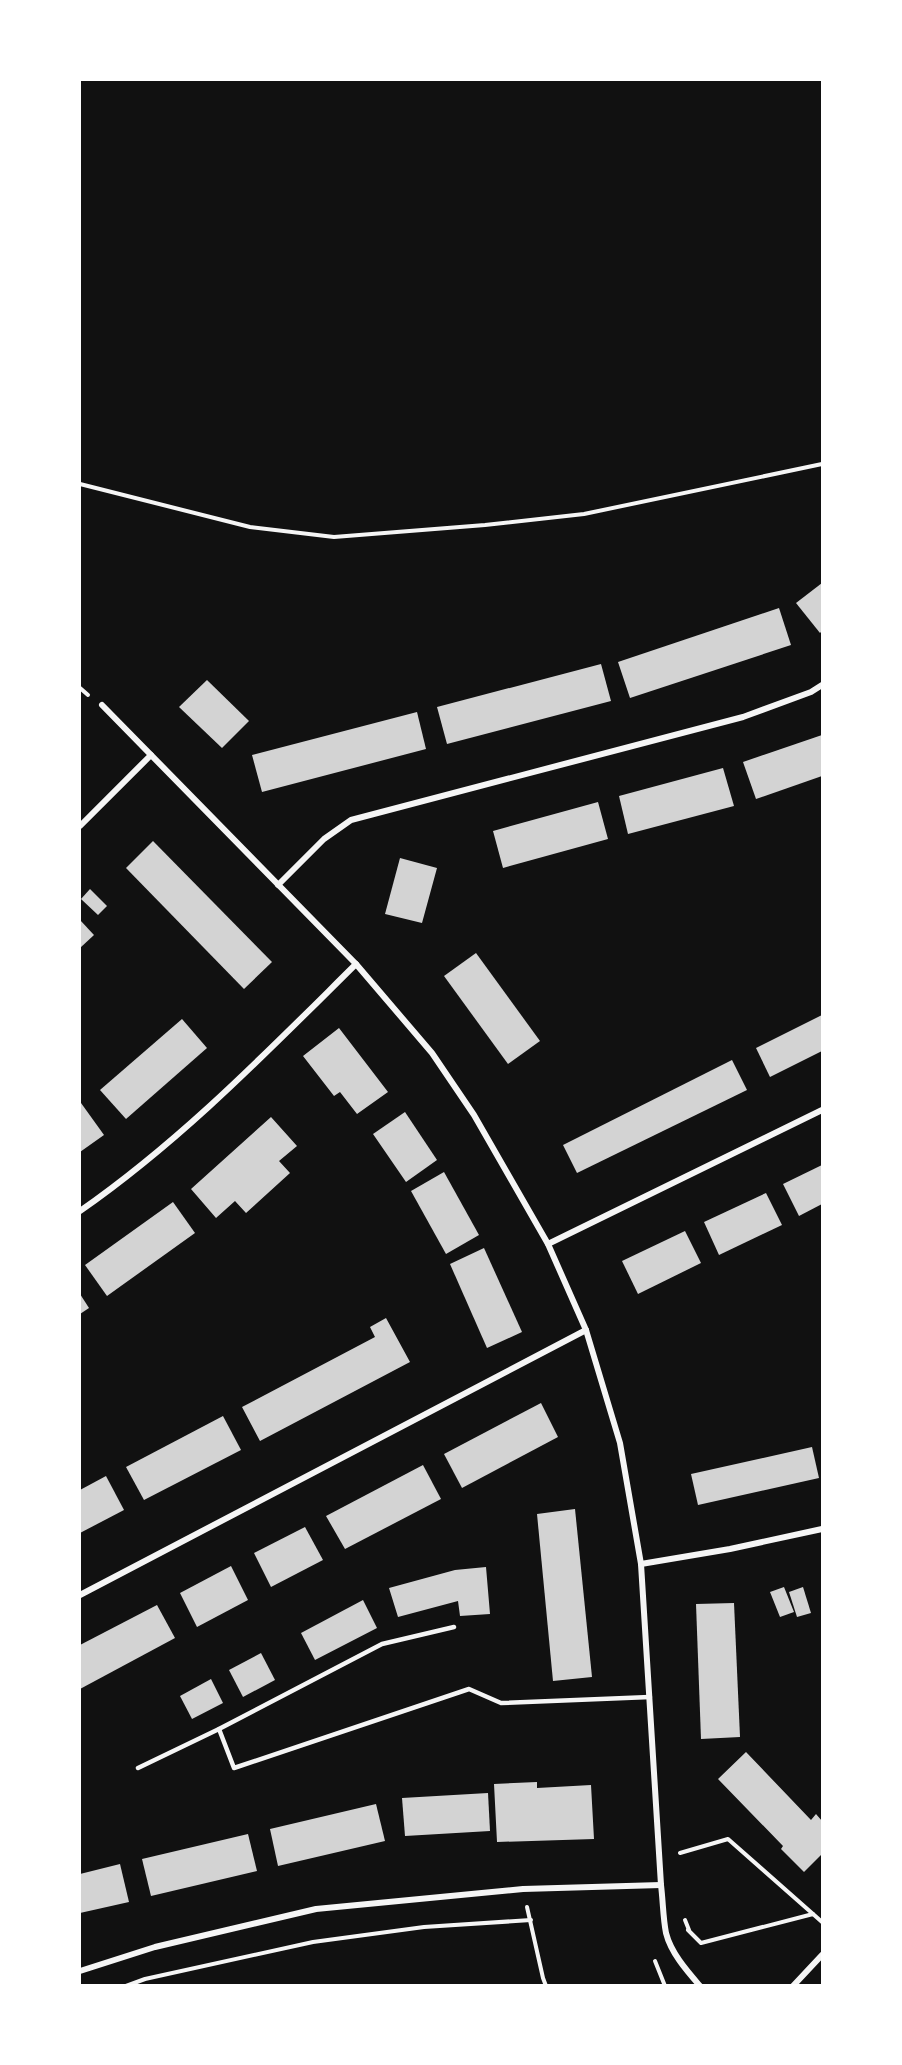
<svg xmlns="http://www.w3.org/2000/svg" width="902" height="2065" viewBox="0 0 902 2065" font-family="'Alegreya Sans',sans-serif">
<rect width="100%" height="100%" fill="#111"/>
<g fill="#d3d3d3">
<polygon points="822,583 822,631 820,633 796,603"/>
<polygon points="779,608 791,645 630,698 618,662"/>
<polygon points="601,664 611,701 447,744 437,707"/>
<polygon points="207,680 249,721 222,748 179,707"/>
<polygon points="417,712 426,749 262,792 252,755"/>
<polygon points="822,735 822,776 756,799 743,762"/>
<polygon points="723,768 734,806 628,834 619,796"/>
<polygon points="598,802 608,839 503,868 493,831"/>
<polygon points="153,841 272,962 244,989 126,868"/>
<polygon points="400,858 437,868 422,923 385,914"/>
<polygon points="90,889 107,906 98,915 81,899"/>
<polygon points="80,920 94,935 80,948"/>
<polygon points="476,953 540,1041 508,1064 444,976"/>
<polygon points="822,1015 822,1051 770,1077 756,1048"/>
<polygon points="182,1019 207,1048 126,1119 100,1090"/>
<polygon points="339,1028 388,1092 357,1114 340,1092 334,1096 303,1056"/>
<polygon points="732,1060 747,1090 577,1173 563,1145"/>
<polygon points="81,1103 104,1135 80,1152 80,1105"/>
<polygon points="405,1112 437,1160 406,1182 373,1134"/>
<polygon points="271,1117 297,1146 279,1161 290,1173 246,1213 235,1201 216,1218 191,1189"/>
<polygon points="822,1165 822,1204 799,1216 783,1184"/>
<polygon points="444,1172 479,1235 446,1254 411,1191"/>
<polygon points="766,1193 782,1225 719,1255 704,1222"/>
<polygon points="173,1202 195,1233 107,1296 85,1265"/>
<polygon points="685,1231 701,1263 638,1294 622,1261"/>
<polygon points="484,1248 522,1332 487,1348 450,1264"/>
<polygon points="80,1294 89,1308 80,1314"/>
<polygon points="386,1318 410,1362 260,1441 242,1407 375,1337 370,1327"/>
<polygon points="541,1403 558,1437 462,1488 444,1454"/>
<polygon points="223,1416 241,1450 144,1500 126,1467"/>
<polygon points="812,1447 819,1478 698,1505 691,1474"/>
<polygon points="423,1465 441,1499 345,1549 326,1516"/>
<polygon points="106,1476 124,1510 80,1533 80,1490"/>
<polygon points="575,1509 592,1677 553,1681 537,1514"/>
<polygon points="305,1527 323,1560 271,1587 254,1553"/>
<polygon points="231,1566 248,1600 197,1627 180,1593"/>
<polygon points="486,1567 490,1614 460,1616 458,1601 398,1617 389,1588 455,1570"/>
<polygon points="784,1587 794,1612 780,1617 770,1592"/>
<polygon points="803,1587 811,1613 797,1617 789,1592"/>
<polygon points="363,1600 377,1628 315,1660 301,1633"/>
<polygon points="734,1603 740,1737 701,1739 696,1604"/>
<polygon points="157,1605 175,1638 80,1689 80,1645"/>
<polygon points="261,1653 275,1680 243,1697 229,1670"/>
<polygon points="211,1679 223,1703 192,1719 180,1696"/>
<polygon points="746,1752 811,1820 816,1814 822,1821 822,1854 804,1872 781,1849 783,1846 718,1779"/>
<polygon points="537,1782 537,1788 591,1785 594,1839 497,1842 494,1784"/>
<polygon points="488,1793 490,1831 405,1836 402,1798"/>
<polygon points="376,1804 385,1841 278,1866 270,1829"/>
<polygon points="248,1834 257,1871 151,1896 142,1859"/>
<polygon points="120,1864 129,1902 80,1913 80,1874"/>
</g>
<g fill="none" stroke-linecap="round" stroke-linejoin="round">
<g stroke="#f5f5f5" stroke-width="4">
<polyline points="80,484 250,527 334,537 485,525 584,514 822,464"/>
<polyline points="80,688 88,695"/>
<polyline points="680,1853 728,1839 813,1914"/>
<polyline points="527,1907 543,1978 546,1986"/>
<polyline points="685,1920 689,1930"/>
<polyline points="688,1930 701,1943 813,1914 822,1922"/>
<polyline points="655,1961 665,1986"/>
<polyline points="126,1986 145,1979 313,1942 424,1927 531,1920"/>
</g>
<g stroke="#f5f5f5" stroke-width="4.5">
<polyline points="219,1729 234,1768 469,1689 501,1703 650,1697"/>
<polyline points="138,1768 219,1729 382,1644 454,1627"/>
</g>
<g stroke="#f5f5f5" stroke-width="6">
<path d="M102,705L356,964L432,1053L474,1115L548,1244L586,1330L620,1443L641,1564L661,1885C663,1901 663,1918 666,1933C671,1953 687,1971 700,1986"/>
<polyline points="80,826 151,755"/>
<polyline points="278,885 324,839 351,820 743,717 811,692 822,685"/>
<path d="M80,1211C182,1140 268,1051 356,964"/>
<polyline points="548,1244 822,1110"/>
<polyline points="641,1564 730,1549 822,1529"/>
<polyline points="80,1595 586,1330"/>
<polyline points="80,1971 155,1947 316,1909 523,1889 661,1885"/>
<polyline points="793,1986 822,1955"/>
</g>
</g>
<rect width="902" height="2065" fill="none" stroke="#ffffff" stroke-width="162"/>
</svg>
